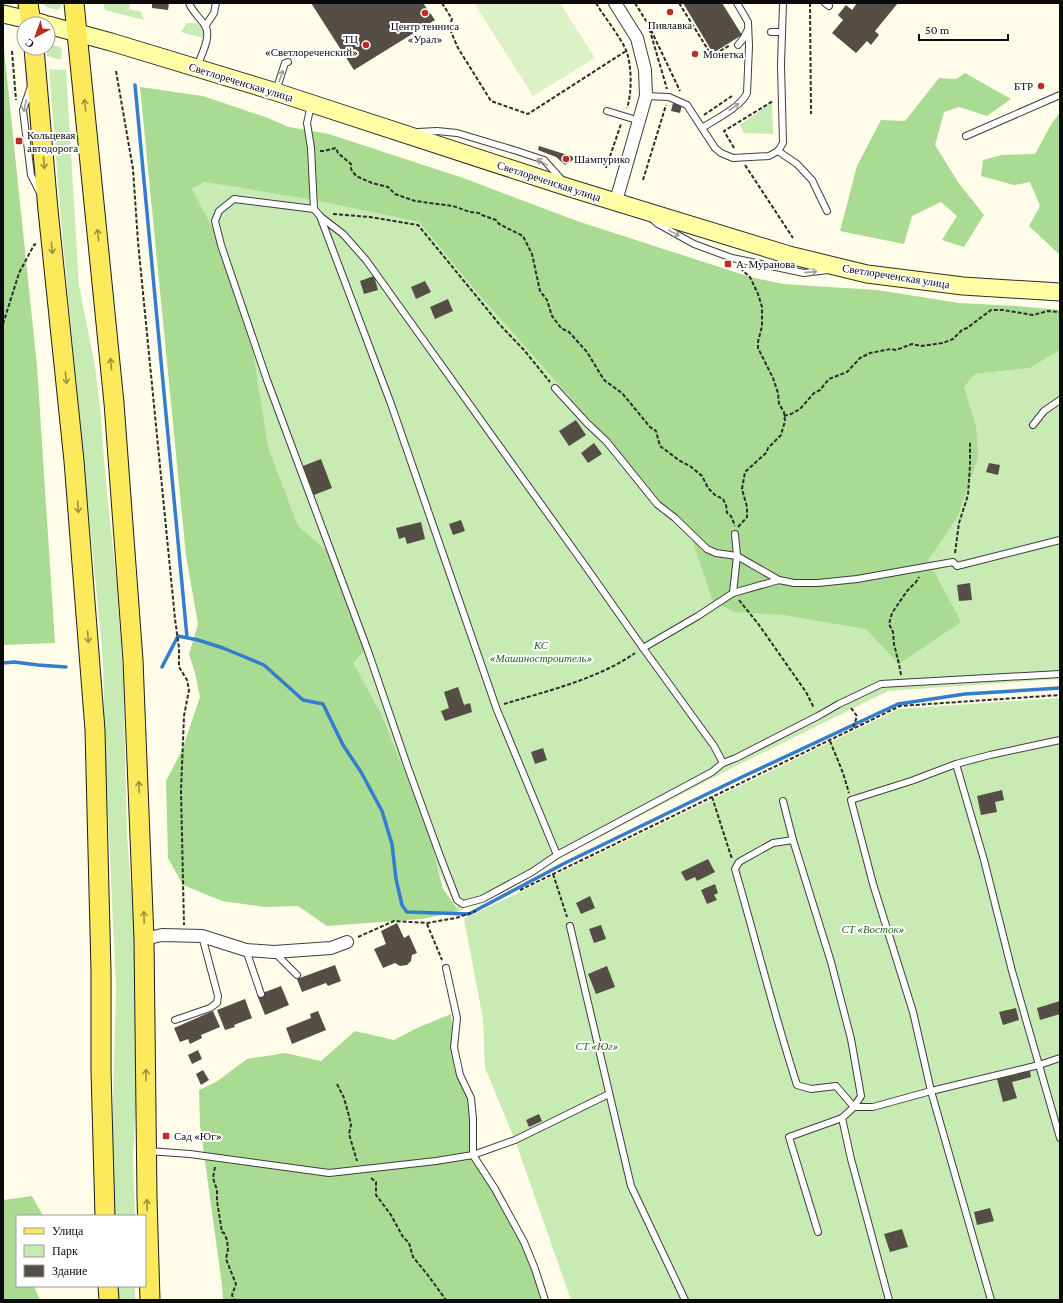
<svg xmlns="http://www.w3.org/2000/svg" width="1063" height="1303" viewBox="0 0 1063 1303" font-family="'Crimson Pro',serif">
<rect width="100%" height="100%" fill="#fffde9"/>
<g fill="#c8eab3">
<polygon points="42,3 61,3 61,6 58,10 46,7"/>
<polygon points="103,3 130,3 129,9 141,12 144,20 105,10"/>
<polygon points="187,23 193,23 201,25 204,31 203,38 181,32"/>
<path d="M52,45L60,47L62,50L61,60L47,56C46,50 46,48 52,45Z"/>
<polygon points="49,69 66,70 79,286 95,366 100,407 106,483 116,577 123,670 127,835 133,916 137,992 136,1103 133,1156 135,1216 114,1216 113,1161 113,1096 116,988 105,750 103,660 61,222"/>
<polygon points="772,102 773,134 744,133 740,125"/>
<polygon points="206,182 313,200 419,222 474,289 589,419 608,438 661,502 976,425 964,387 975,374 1030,368 1060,350 1060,679 888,691 728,770 459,911 353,703 172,199"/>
<polygon points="1060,698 1060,1300 571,1300 515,1140 485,1068 483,1019 464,919 899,709"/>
<polygon points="118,1286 135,1286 135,1300 119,1300"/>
</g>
<g fill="#a9db92">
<polygon points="3,49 4,49 37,366 55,643 3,645"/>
<polygon points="965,73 1011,99 987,116 959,107 944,112 935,145 958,182 984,215 964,247 942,240 957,216 941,202 912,216 904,244 840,231 857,166 881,120 905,121 939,78 956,79"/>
<polygon points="140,87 203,96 268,118 289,127 329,134 466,179 577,221 750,277 783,284 877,290 959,303 1017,306 1060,310 1060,350 1030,368 975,374 964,387 976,425 978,458 957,518 928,560 961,622 899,664 866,629 784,615 734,612 713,601 689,531 661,502 608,438 589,419 474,289 419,222 313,200 205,182 192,189 221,245 249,326 268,448 298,526 327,551 364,651 353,663 381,714 427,827 443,889 459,911 422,919 327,926 298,906 264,907 222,901 183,885 168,858 166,781 182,750 200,697 195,673 189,654 198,624 186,556"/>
<polygon points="1060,112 1060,255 1029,226 1040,206 1030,182 1014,185 981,176 983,160 1002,155 1035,154 1052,123"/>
<polygon points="451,1014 455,1065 471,1098 473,1155 524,1242 545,1300 223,1300 222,1285 200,1125 199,1090 216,1082 247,1059 285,1053 321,1061 355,1031 394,1040 417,1028"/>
<polygon points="32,1196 43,1216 17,1216 17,1286 34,1286 40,1300 3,1300 3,1200"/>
</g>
<polygon fill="#dcf1c5" points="474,3 560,3 595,58 533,96"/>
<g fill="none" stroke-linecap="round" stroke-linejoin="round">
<g stroke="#327dd0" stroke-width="3.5">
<polyline points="135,85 187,637"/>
<polyline points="3,663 14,662 38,665 66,667"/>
<polyline points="162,667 178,636 198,640 223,648 264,665 303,700 323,704 343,745 361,772 382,811 392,844 396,879 402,905 407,912 469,914 565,863 742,777 898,704 965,694 1060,688"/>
</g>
</g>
<g fill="#544e47">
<polygon points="152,3 169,3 168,10 152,8"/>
<polygon points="311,3 423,3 435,20 354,70"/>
<polygon points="683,3 722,3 742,35 713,53"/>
<polygon points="857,3 898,3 875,31 879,35 871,45 867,41 856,53 832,33 843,20 838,15 846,5 852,10"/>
<polygon points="673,103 682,105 680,113 671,111"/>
<polygon points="539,146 574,157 573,160 565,165 556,157 538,150"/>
<polygon points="374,276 378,290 364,294 360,281"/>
<polygon points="425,281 431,292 416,299 411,287"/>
<polygon points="448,299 453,311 435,319 430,307"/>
<polygon points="576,420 586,435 569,446 559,431"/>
<polygon points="594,443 602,454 588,463 581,453"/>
<polygon points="321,459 332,488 314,495 303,466"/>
<polygon points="989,463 1000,465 998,475 986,472"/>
<polygon points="461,520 465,531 453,535 449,524"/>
<polygon points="421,522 425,539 407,544 405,537 399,539 396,528"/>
<polygon points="970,583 972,600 959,601 957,585"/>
<polygon points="458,687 464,705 470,703 472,712 445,721 441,711 449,708 444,692"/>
<polygon points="543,748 547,760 535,764 531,752"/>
<polygon points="1002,790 1004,800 995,802 997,812 981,815 977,796"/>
<polygon points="708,859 715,872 697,881 695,877 686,881 681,872"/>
<polygon points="715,884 718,893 714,895 717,900 707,904 701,890"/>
<polygon points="590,896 595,908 581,914 576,903"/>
<polygon points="397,923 404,938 409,935 417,953 412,955 411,961 407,965 400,966 395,963 383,968 374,949 386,944 381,931"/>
<polygon points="601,925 606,939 594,943 589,929"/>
<polygon points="335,965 341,981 328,986 326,983 302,992 297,979"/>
<polygon points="607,966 615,987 596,994 588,974"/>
<polygon points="281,986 289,1005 265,1015 257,995"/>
<polygon points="245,999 252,1018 234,1025 235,1027 225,1030 217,1010"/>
<polygon points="1060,1001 1060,1014 1040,1020 1037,1008"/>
<polygon points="1016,1008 1019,1020 1003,1025 999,1012"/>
<polygon points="213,1011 220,1027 201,1035 202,1038 190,1044 188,1039 180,1042 174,1028"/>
<polygon points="318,1011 326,1030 292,1044 286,1028 311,1018 310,1014"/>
<polygon points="198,1050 202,1059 192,1064 188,1055"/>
<polygon points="203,1070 209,1080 201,1085 196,1074"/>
<polygon points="1030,1071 1031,1077 1012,1082 1017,1098 1003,1102 997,1079"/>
<polygon points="539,1114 542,1121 529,1127 526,1120"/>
<polygon points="990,1208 994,1221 977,1225 974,1212"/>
<polygon points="902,1229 908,1247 890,1252 884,1234"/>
</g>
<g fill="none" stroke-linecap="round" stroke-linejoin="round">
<defs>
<g id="lane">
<path d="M189,3C192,11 199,17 204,24C213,35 201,55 197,67"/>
<polyline points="825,3 829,6"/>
<polyline points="206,25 214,13 216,3"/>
<polyline points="771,32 781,32"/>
<polyline points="738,45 743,39 748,29"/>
<polyline points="31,86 23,110 31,175 40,193"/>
<polyline points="276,91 285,63 288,62"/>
<polyline points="646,96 669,97 687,105 715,148 721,153 733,158 769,156 778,151 783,143 781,65 783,3"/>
<polyline points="311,105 307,123 311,148 314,209"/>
<polyline points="607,111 640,121"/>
<path d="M702,128C714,120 741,107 747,93L749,46L748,22L737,3"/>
<polyline points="418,132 437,131 457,133 517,151 544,160 562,180"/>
<polyline points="966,136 1060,95"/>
<polyline points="778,151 797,164 812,180 827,211"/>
<polyline points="321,217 343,234 366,260 586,567 643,648 698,616 733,593 779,580 794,583 818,583 857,579 953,562 957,566 1060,540"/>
<polyline points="651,218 658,224 694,244 732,258 804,273 828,270"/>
<polyline points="555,388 587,423 607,442 657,504 675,518 707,549 716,553 737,556 779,580"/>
<polyline points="1033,425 1044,411 1060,400"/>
<polyline points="733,593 737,556 735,534"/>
<polyline points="723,763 736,758 818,716 839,704 881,684 1060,674"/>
<polyline points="956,764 984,860 1012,971 1039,1065 1060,1058"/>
<path d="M783,801L793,840L773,843L739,862L735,869C756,941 774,1014 797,1085L811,1089L836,1086L854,1107L861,1096L851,1039L831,962L793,840"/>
<polyline points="557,855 497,710 391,404 320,216 314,209 234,199 219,211 215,221 221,245 267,380 368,651 407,765 440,856 457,900 463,904 482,899 532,872 557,855 712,772 723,763 714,746 643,648"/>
<polyline points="570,926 631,1186 685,1300"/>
<polyline points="246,950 261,994"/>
<polyline points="274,952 297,975"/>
<polyline points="446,968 457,1018 454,1047 460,1075 471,1098 473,1119 473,1155 495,1189 524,1242 535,1269 545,1300"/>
<polyline points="175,1020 210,1008 217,1003 218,996 202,936"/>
<polyline points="842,1118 854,1107 873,1107 931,1091 1039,1065 1060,1138"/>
<polyline points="148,1151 190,1154 329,1173 436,1161 473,1155 515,1140 609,1094"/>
<polyline points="818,1232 789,1137 842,1118 851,1159 889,1300"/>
<polyline points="991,1300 931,1091 913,1012 873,884 851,800 911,781 956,764 990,755 1060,740"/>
</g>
<g id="street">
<polyline points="615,3 637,38 645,70 646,96 616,201"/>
<polyline points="144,939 162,935 202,936 246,950 274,952 331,948 347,942"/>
</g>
<g id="secondary">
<polyline points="3,14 42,23"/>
<polyline points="48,25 111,42 276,92 570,188 789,255 867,274 963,286 1060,292"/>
</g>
<g id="primary">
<polyline points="28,3 31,24"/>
<polyline points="74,3 114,403 133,660 144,939 147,1197 150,1300"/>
<polyline points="34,48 48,210 74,461 95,730 101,971 101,1071 105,1216"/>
<polyline points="108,1286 109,1300"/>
</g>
</defs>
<use href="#lane" stroke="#3e3e3e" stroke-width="8"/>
<use href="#street" stroke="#3e3e3e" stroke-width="14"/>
<use href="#secondary" stroke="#2d2d2d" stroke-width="19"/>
<use href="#primary" stroke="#1c1c1c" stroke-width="21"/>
<g stroke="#2d2d2d" stroke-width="2" stroke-dasharray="4 2" stroke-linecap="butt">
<polyline points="442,3 452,19 449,27 458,48 491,101 528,114 626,51"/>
<path d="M596,3C605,18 619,35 626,50C632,65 632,93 627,108"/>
<polyline points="635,3 648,24 667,89"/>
<polyline points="679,3 712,56 730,45"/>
<polyline points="810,3 811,114"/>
<polyline points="651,30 680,91"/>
<polyline points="12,51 16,100"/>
<polyline points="116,71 133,169 138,242 175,619 179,648 179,667 187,680 189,690 184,716 181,791 184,925"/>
<polyline points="704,115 732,96"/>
<polyline points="734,148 724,131 773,101"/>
<polyline points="320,151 324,151 336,148 338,153 351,164 351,169 356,176 372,183 388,187 395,194 415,201 453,206 470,212 479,213 482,215 496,220 499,224 523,236 532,254 540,291 547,300 552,316 561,328 569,332 587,352 604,380 622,393 650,427 656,431 660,446 680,461 690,466 702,476 708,488 715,495 723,499 726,505 727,513 731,516 735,526"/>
<polyline points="745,165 793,238"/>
<polyline points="606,168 621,124"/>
<polyline points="643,180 666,105"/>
<polyline points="333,214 370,217 418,225 500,325 524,350 550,382"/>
<polyline points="3,324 19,273 34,245 36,244"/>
<polyline points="784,416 791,414 800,409 814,393 820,390 829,379 847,372 860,358 870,353 891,349 896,350 912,344 921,346 943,343 953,339 962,330 967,328 991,310 1003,310 1033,315 1048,311 1060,312"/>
<polyline points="738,527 747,517 747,507 742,489 745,472 766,453 768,448 781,435 785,421 784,412 779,404 778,393 773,378 758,348 758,342 762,326 762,307 758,294 750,277 742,270"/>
<polyline points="955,553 959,523 968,495 970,465 970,442"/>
<polyline points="739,600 759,625 806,692 814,708"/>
<polyline points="901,675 899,664 894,644 893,632 889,624 892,613 907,591 916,582 919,577"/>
<path d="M504,704C547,691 598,679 635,653"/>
<polyline points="851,708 857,716 853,729"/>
<polyline points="830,741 843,773 849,793"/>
<polyline points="712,797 732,859"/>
<polyline points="553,874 567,917"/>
<polyline points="520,890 900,706 1060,695"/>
<polyline points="427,924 442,960"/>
<polyline points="358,937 394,921 427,923 456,918 476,911"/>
<polyline points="337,1084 344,1098 349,1116 351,1125 349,1134 357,1161"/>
<polyline points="215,1167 213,1178 217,1190 217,1201 222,1232 224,1233 227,1240 228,1249 226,1259 236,1284 232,1295 234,1300"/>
<polyline points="371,1178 376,1182 376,1195 391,1215 403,1237 409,1243 413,1257 427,1274 446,1300"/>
</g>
<use href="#lane" stroke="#fff" stroke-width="6"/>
<use href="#street" stroke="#fff" stroke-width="12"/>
<use href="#secondary" stroke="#feffa4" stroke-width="17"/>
<use href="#primary" stroke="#fcea5c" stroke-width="19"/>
</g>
<defs><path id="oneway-shaft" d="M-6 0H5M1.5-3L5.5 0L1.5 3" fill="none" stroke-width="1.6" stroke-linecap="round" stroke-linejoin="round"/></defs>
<g stroke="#9d9d9d">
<use href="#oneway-shaft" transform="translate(281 76) rotate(-71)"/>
<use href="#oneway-shaft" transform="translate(25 106) rotate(102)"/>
<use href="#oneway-shaft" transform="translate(734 107) rotate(-35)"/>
<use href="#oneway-shaft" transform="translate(542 162) rotate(-149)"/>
<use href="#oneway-shaft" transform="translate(674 233) rotate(29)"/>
<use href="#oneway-shaft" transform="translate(811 272) rotate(-6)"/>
</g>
<g stroke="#9c913c">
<use href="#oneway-shaft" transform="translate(85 105) rotate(-96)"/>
<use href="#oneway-shaft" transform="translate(44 163) rotate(85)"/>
<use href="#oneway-shaft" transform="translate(98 235) rotate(-96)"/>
<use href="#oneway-shaft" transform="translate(52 248) rotate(84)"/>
<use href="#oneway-shaft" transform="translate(111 364) rotate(-96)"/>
<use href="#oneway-shaft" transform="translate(66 378) rotate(84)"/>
<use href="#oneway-shaft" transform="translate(78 507) rotate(86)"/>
<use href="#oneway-shaft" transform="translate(88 637) rotate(86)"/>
<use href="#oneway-shaft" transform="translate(139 787) rotate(-93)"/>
<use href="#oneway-shaft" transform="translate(144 917) rotate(-92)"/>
<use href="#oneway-shaft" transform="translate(146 1075) rotate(-90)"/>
<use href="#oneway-shaft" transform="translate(147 1205) rotate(-92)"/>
</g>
<g fill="#be2d20" stroke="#fff" stroke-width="1.5">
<circle cx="670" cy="12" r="4"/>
<circle cx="425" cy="13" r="4"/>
<circle cx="366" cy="45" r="4"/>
<circle cx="695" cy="54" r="4"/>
<circle cx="1041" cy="86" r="4"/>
<rect x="15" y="137" width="8" height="8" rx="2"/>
<circle cx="566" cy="159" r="4"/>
<rect x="724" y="260" width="8" height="8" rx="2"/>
<rect x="162" y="1132" width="8" height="8" rx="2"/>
</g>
<g text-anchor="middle" stroke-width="4" stroke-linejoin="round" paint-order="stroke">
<g font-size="11" fill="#0b0b0b" stroke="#fff" text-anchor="start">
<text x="670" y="29" text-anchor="middle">Пивлавка</text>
<text x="425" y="30" text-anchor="middle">Центр тенниса<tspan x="425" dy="13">«Урал»</tspan></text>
<text x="358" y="43" text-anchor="end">ТЦ<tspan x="358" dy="13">«Светлореченский»</tspan></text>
<text x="703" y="58">Монетка</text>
<text x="1033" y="90" text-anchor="end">БТР</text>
<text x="27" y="139">Кольцевая<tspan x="27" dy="13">автодорога</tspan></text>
<text x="574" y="163">Шампурико</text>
<text x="736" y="268">А. Муранова</text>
<text x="174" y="1140">Сад «Юг»</text>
</g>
<g font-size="11" fill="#0b0b0b" stroke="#fff">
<text transform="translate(241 82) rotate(17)" y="4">Светлореченская улица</text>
<text transform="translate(549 181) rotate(18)" y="4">Светлореченская улица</text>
<text transform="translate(896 276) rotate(9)" y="4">Светлореченская улица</text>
</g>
<g font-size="11" font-style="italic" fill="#20641b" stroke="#fff">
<text x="541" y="649">КС<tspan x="541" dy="13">«Машиностроитель»</tspan></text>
<text x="873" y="933">СТ «Восток»</text>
<text x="597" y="1050">СТ «Юг»</text>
</g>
</g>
<rect width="1063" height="1303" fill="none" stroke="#0b0b0b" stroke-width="8"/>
<rect x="16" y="1215" width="130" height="72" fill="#ffffff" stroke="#9d9d9d"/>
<rect x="24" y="1228" width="20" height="6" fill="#fcea5c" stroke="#9d9d9d"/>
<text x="52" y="1235" font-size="12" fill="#0b0b0b">Улица</text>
<rect x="24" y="1245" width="20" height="12" fill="#c8eab3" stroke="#9d9d9d"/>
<text x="52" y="1255" font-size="12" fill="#0b0b0b">Парк</text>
<rect x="24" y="1265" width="20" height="12" fill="#544e47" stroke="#9d9d9d"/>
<text x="52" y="1275" font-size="12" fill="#0b0b0b">Здание</text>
<g transform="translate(36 36) rotate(221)"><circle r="19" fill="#ffffff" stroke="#9d9d9d"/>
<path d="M0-3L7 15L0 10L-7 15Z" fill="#be2d20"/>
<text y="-6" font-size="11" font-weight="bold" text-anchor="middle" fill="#0b0b0b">С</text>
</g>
<path d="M919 34v6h89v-6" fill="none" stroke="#0b0b0b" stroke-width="2"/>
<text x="925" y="34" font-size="12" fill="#0b0b0b" stroke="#ffffff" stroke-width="3" paint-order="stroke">50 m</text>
</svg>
